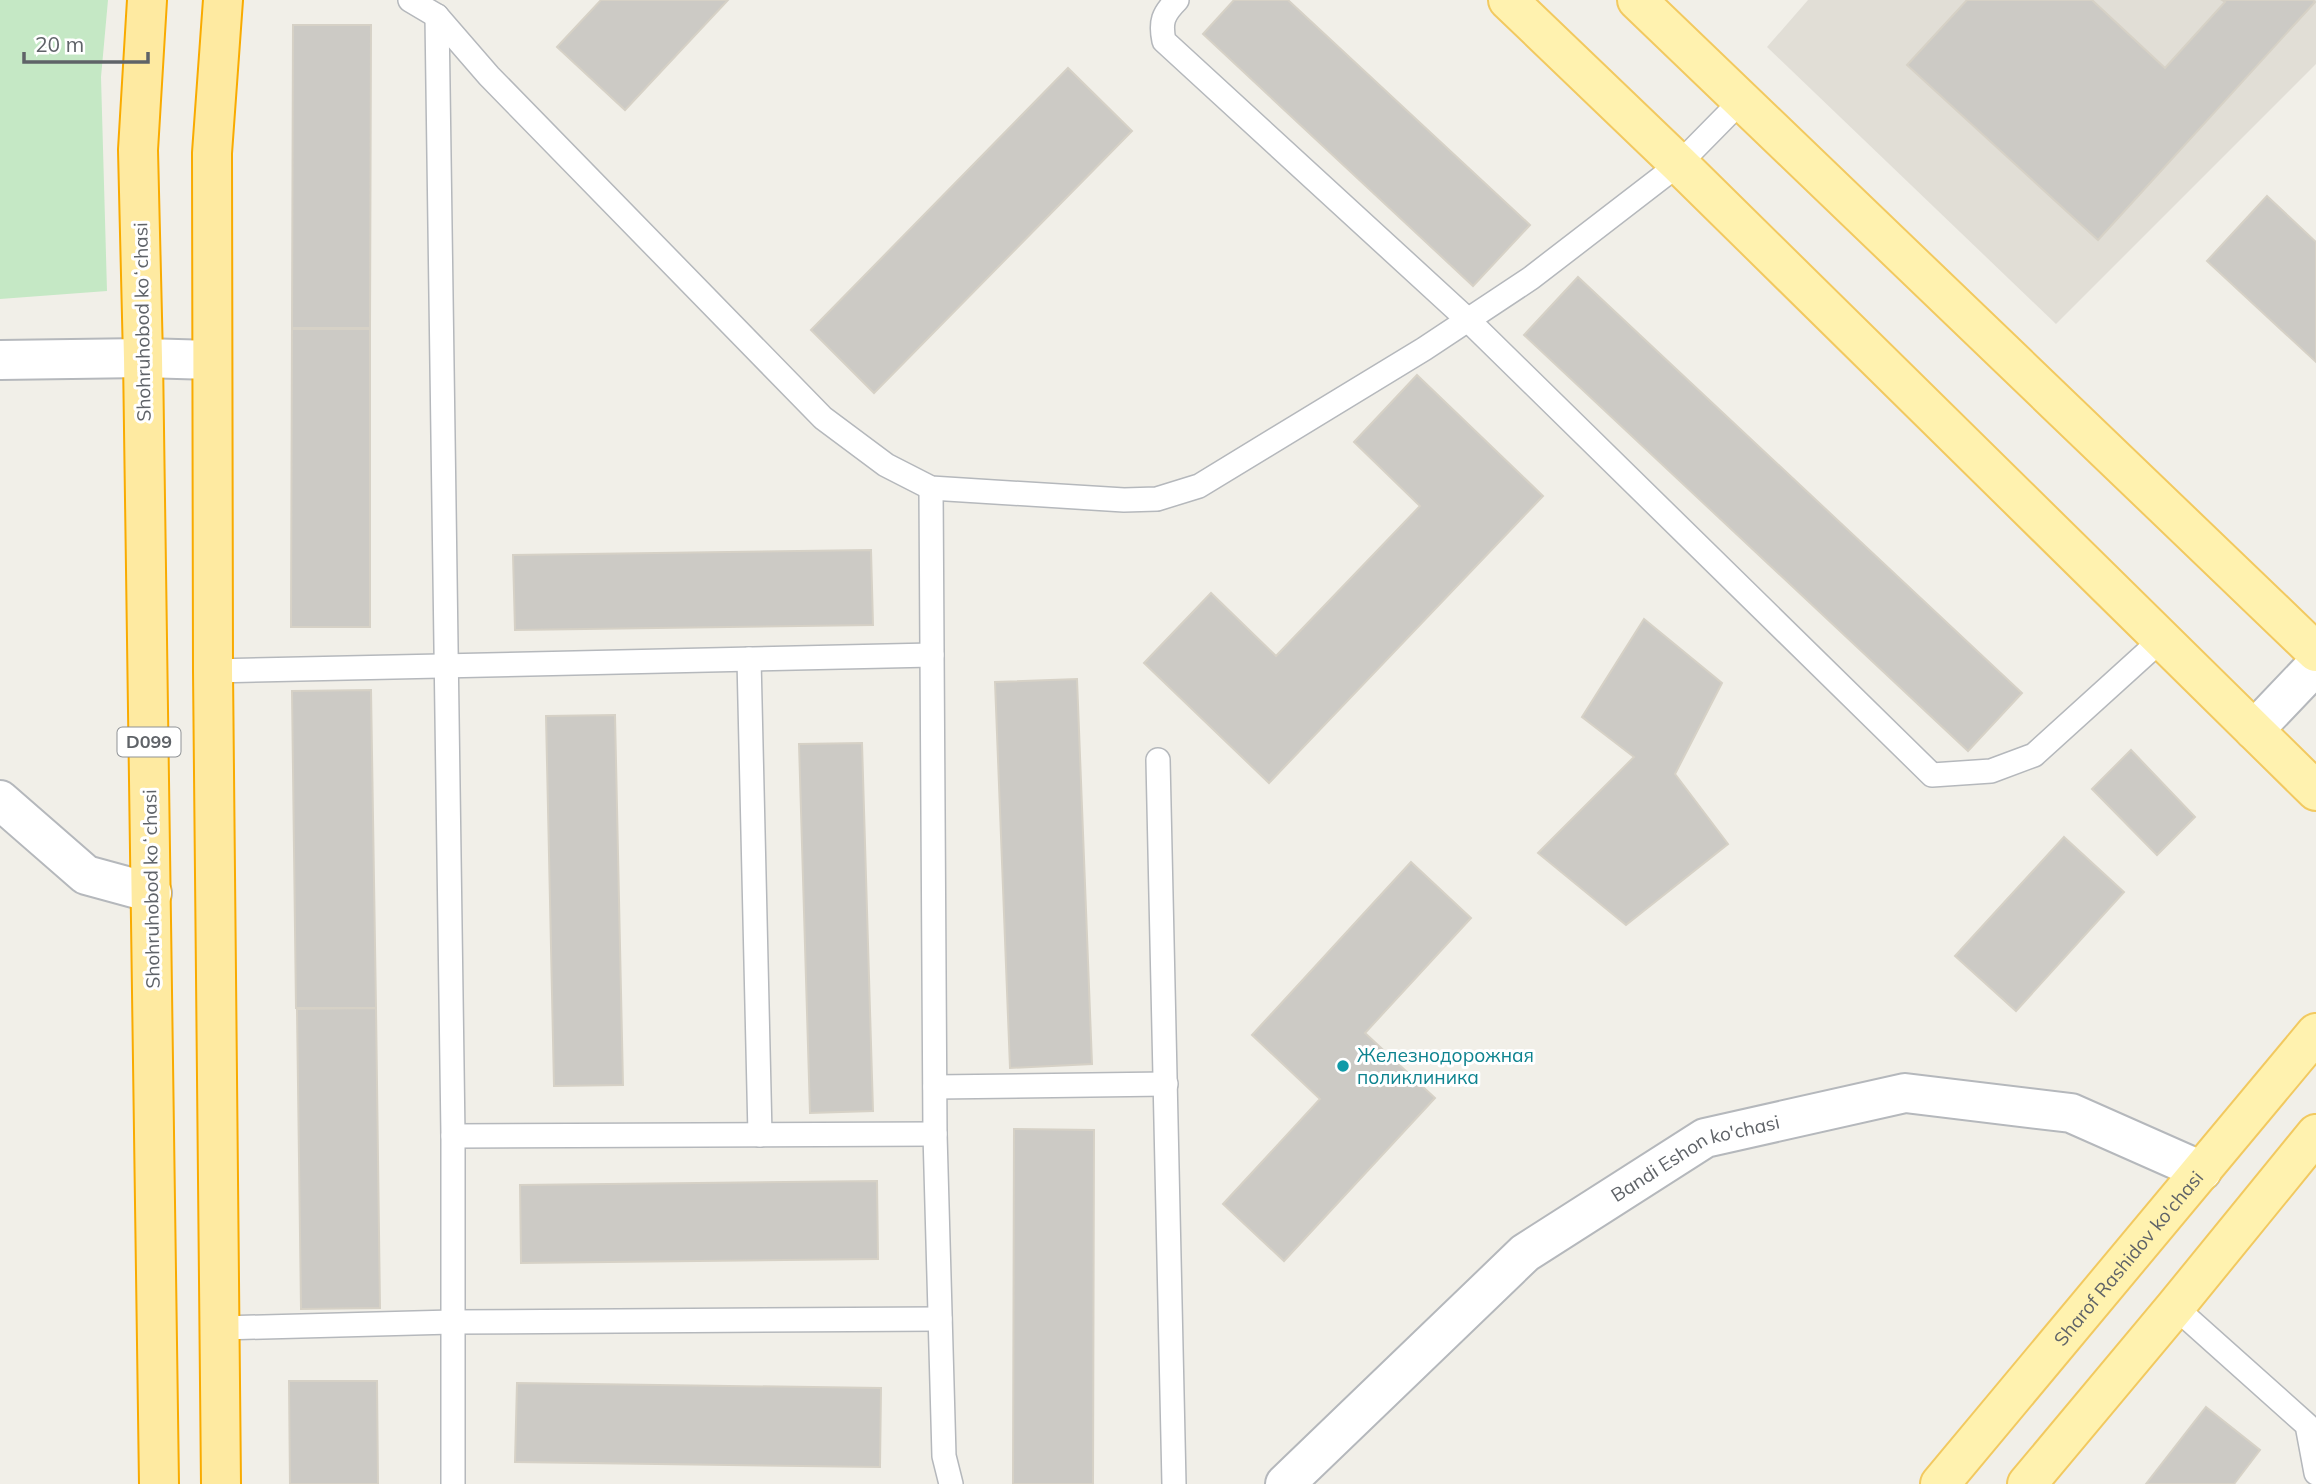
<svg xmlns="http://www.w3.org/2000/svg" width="2316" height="1484" viewBox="0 0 2316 1484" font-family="Mulish,sans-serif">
<rect width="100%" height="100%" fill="#f1efe8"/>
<polygon fill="#e1ded6" points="1808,0 2316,0 2316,64 2056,324 1767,47"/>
<polygon fill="#c5e8c5" points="0,0 108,0 101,77 107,291 0,299"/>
<g fill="#cccac5" stroke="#d6d1c6" stroke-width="2">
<polygon points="601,0 728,0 625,110 557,47"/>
<polygon points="1234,0 1288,0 1530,225 1473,286 1203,34"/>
<polygon points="1967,0 2092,0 2165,68 2225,2 2222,0 2313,0 2315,2 2098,240 1907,65"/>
<polygon points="293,25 371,25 370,328 292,328"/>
<polygon points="1068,68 1132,131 874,393 811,330"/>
<polygon points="2267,196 2316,242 2316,362 2207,261"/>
<polygon points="1578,277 2022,693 1968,751 1524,335"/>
<polygon points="292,329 370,329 370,627 291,627"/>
<polygon points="1417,375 1543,496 1269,783 1144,663 1211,593 1276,656 1420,506 1354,442"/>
<polygon points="871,550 873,625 515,630 513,555"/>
<polygon points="1644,619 1722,683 1675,774 1728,844 1626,925 1538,853 1634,757 1582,717"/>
<polygon points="1077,679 1092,1064 1010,1068 995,682"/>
<polygon points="371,690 376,1008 296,1008 292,691"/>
<polygon points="615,715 623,1085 554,1086 546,716"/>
<polygon points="862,743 873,1111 810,1113 799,744"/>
<polygon points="2131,750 2195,817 2157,855 2092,789"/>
<polygon points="2064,837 2124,892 2016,1011 1955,956"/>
<polygon points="1411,862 1471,918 1365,1033 1435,1098 1284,1261 1223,1204 1320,1099 1252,1035"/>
<polygon points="376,1008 380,1308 301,1309 297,1009"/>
<polygon points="1014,1129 1094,1130 1093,1484 1013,1484"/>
<polygon points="877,1181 878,1259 521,1263 520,1185"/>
<polygon points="289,1381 377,1381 378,1484 290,1484"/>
<polygon points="517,1383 881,1388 880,1467 515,1462"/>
<polygon points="2206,1407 2260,1450 2234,1484 2146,1484"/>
</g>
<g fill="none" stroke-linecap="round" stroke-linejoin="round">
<defs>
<g id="service">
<polyline points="410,0 437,16 489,76 823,418 886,465 931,488 1124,500 1157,499 1199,486 1424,349 1531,278 1679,164 1742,100"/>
<path d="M1177,0C1163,14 1160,22 1164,41L1468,320L1932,775L1991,771L2034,755L2162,639"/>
<polyline points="437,16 453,1136 453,1484"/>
<polyline points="931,488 935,1134 944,1456 951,1484"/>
<polyline points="749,659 760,1135"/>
<polyline points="213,671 932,655"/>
<polyline points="1158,760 1174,1484"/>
<polyline points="935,1087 1166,1084"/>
<polyline points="453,1136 935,1134"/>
<polyline points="2175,1307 2307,1425 2316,1473"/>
<polyline points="221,1328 452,1322 940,1319"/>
</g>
<g id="minor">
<polyline points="0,360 143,358 212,360"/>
<polyline points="2254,730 2316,665"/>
<polyline points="0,800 86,875 152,893"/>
<path id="s1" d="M1285,1484L1525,1253L1705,1138L1905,1093L2071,1113L2202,1171"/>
</g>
<g id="primary">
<polyline points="1508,0 1679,164 2316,791"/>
<polyline points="1637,0 2316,652"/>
<path id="s2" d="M1940,1484L2316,1033"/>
<polyline points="2027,1484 2175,1307 2316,1134"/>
</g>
<g id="trunk">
<polyline points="147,0 138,150 143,358 159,1484"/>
<polyline points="221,1484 213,671 212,153 223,0"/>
</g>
</defs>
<use href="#service" stroke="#b5b8bc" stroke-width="26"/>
<use href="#minor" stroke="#b5b8bc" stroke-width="42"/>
<use href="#primary" stroke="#f2c960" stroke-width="42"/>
<use href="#trunk" stroke="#f9ab00" stroke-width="42"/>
<use href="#service" stroke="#fff" stroke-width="23"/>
<use href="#minor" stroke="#fff" stroke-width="38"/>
<use href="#primary" stroke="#fff2af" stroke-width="38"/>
<use href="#trunk" stroke="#feeaa1" stroke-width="38"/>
</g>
<circle fill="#0f9aa8" stroke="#fff" stroke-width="2.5" cx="1343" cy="1066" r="7"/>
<g text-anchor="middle" stroke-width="6" stroke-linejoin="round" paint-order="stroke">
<rect fill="#fff" stroke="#8f9295" stroke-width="2" x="117.5" y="727.5" width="63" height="29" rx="5"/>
<g font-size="18" font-weight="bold" fill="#5f6368">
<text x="149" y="748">D099</text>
</g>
<g font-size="19" fill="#5f6368" stroke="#fff">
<text transform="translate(142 322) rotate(-91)" y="7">Shohruhobod koʻchasi</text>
<text transform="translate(151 889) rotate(-91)" y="7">Shohruhobod koʻchasi</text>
<text dy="7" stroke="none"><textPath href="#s1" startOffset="530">Bandi Eshon ko'chasi</textPath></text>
<text dy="7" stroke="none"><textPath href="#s2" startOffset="294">Sharof Rashidov ko'chasi</textPath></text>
</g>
<g font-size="19" fill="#0d838f" stroke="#fff" text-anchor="start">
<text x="1357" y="1062">Железнодорожная<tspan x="1357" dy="22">поликлиника</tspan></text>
</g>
</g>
<path d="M24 52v10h124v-10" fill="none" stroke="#5f6368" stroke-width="3.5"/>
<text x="35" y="52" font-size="21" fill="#5f6368" stroke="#ffffff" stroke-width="5" paint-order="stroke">20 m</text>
</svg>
